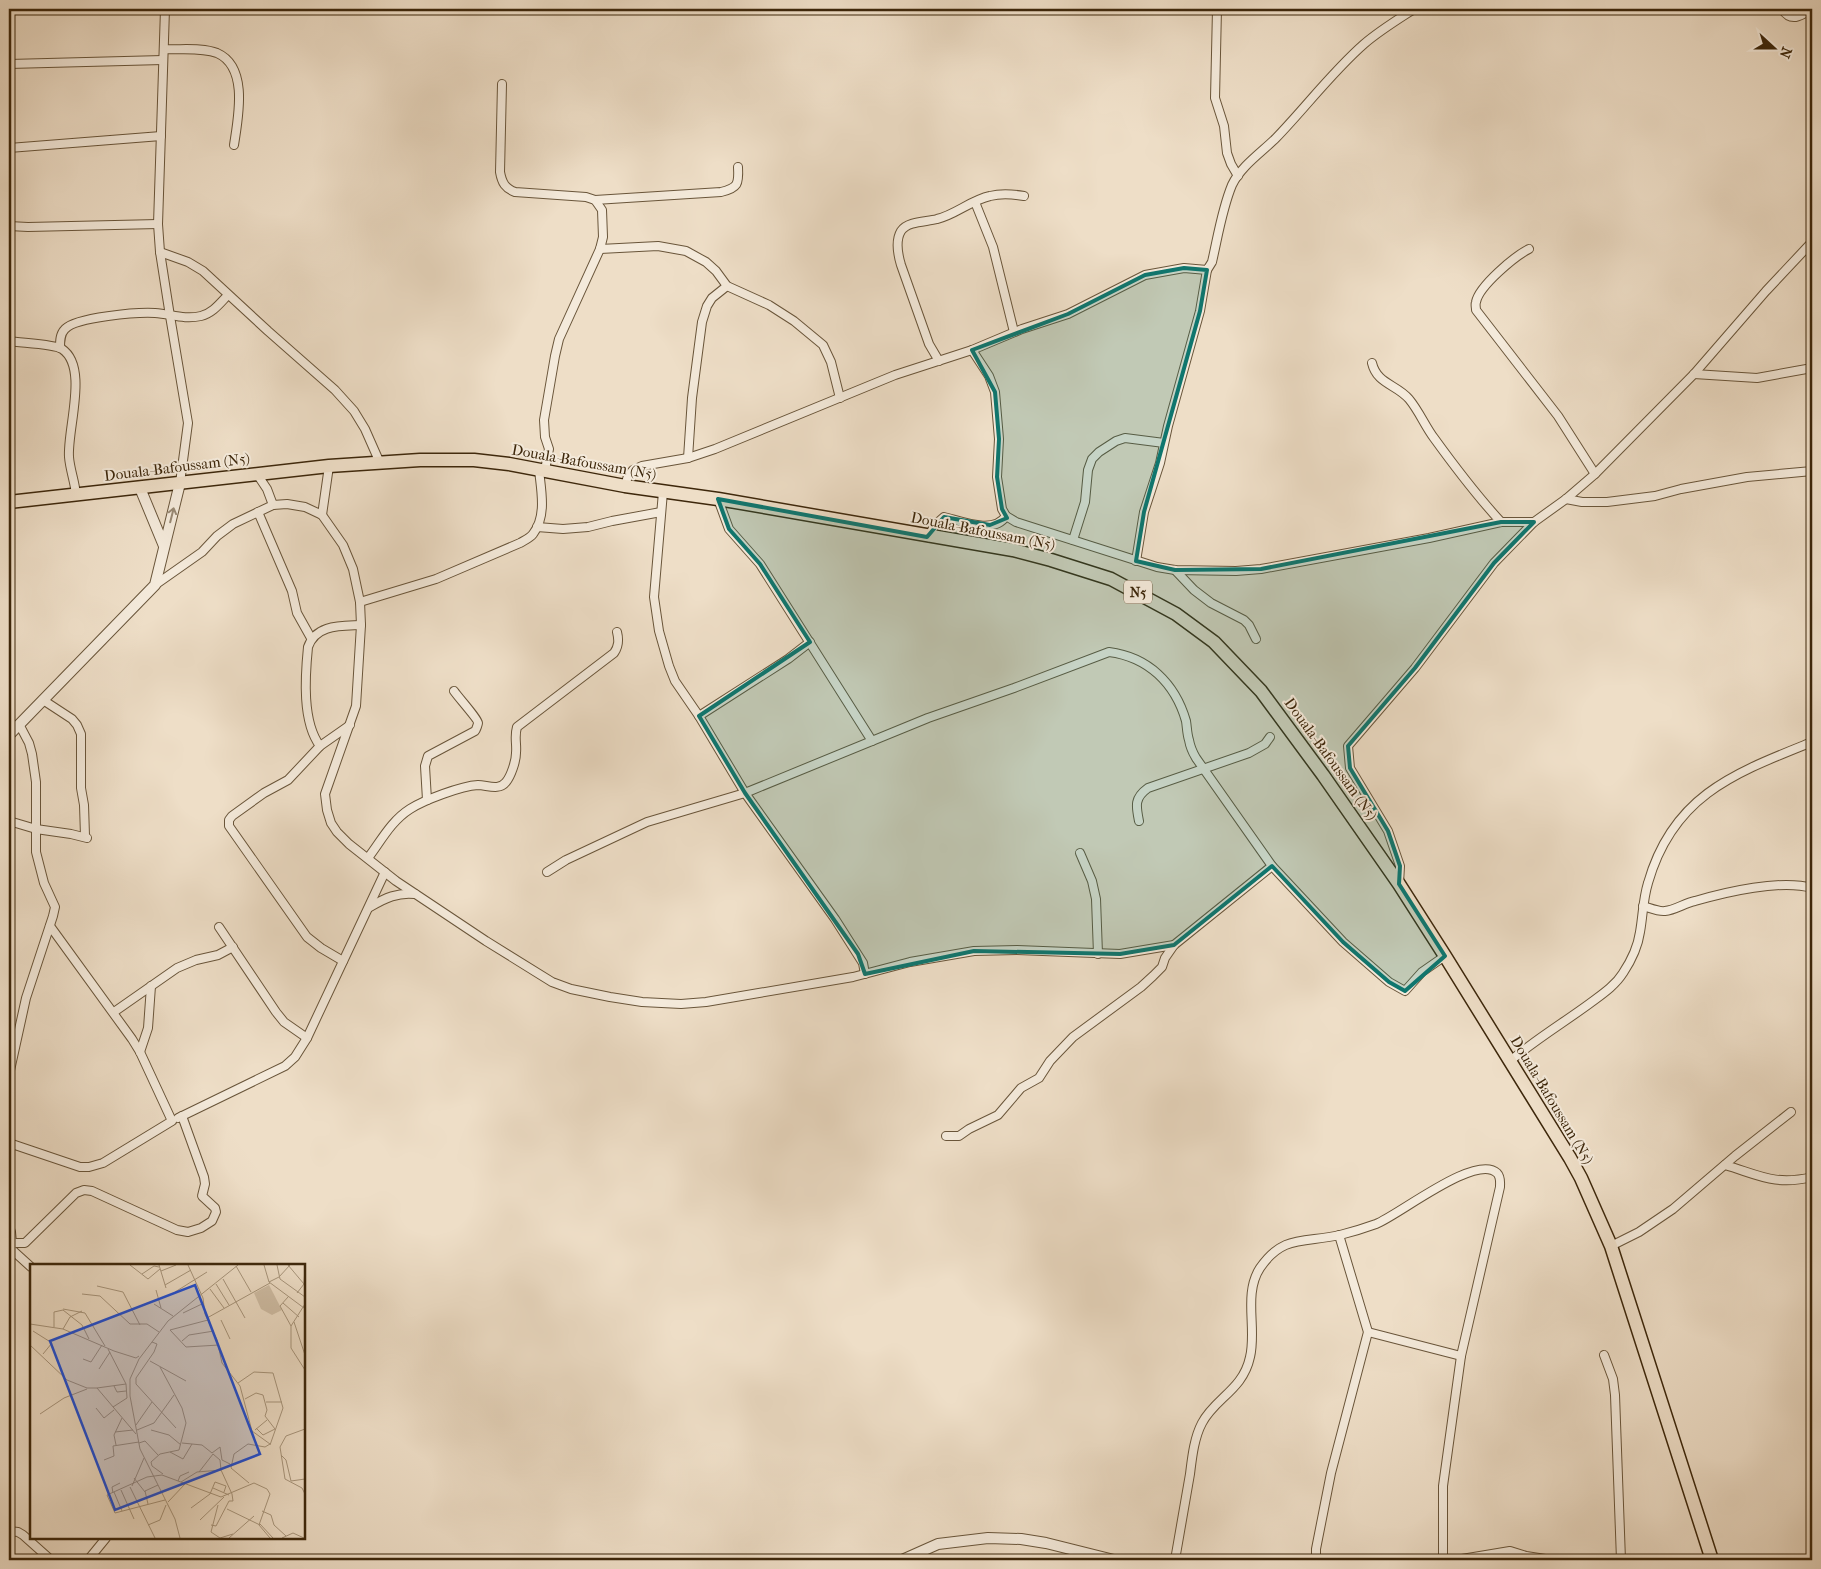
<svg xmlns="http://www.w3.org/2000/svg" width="1821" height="1569" viewBox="0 0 1821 1569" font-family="'IM FELL French Canon',serif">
<rect width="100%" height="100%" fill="#eedec7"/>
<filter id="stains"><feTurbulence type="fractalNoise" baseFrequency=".004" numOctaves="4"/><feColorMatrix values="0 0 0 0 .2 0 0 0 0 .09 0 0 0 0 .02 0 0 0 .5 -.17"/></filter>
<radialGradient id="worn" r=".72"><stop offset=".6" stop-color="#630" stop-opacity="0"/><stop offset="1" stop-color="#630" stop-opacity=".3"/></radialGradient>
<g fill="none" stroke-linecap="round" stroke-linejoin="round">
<defs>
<g id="minor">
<polyline points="165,9 158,224 160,252 170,316 188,423 180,483"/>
<polyline points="1217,9 1215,98 1224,126 1227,153 1231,164 1238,176"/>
<path d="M1782,9C1791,23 1801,16 1812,9"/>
<path d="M164,49C180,50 202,47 217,53C249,67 238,118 234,145"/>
<polyline points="9,64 163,60"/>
<path d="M502,84L500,172C502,183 505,188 515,192L586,197L595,200L602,210L603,237L600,249L559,339L555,356L544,420L545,437L549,449L545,470"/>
<polyline points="9,148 161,136"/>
<path d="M595,200L721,192C738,188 739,184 738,167"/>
<polyline points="975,202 993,247 1014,332"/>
<polyline points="9,226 28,227 158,224"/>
<polyline points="600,249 658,246 686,251 706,262 716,271 727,286 769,305 794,321 823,345 831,362 840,398"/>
<path d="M1529,249C1515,256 1479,286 1476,302C1475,305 1476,307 1476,310L1558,416L1595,474"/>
<polyline points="160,252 188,262 203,271 268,331 335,390 354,411 365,429 380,463"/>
<path d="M9,341C20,343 54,344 62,349C89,367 67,429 69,457C70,470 75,482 76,495"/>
<path d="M60,348C60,341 60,334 65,329C76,317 138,312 155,313C171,314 184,320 201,316C213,313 220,303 228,295"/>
<polyline points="972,350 989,376 995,392 999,439 997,477 1002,509 1006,516 1016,522 1157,567 1175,570 1236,571 1261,569 1429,538 1501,522 1534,522"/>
<path d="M939,361L929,344L901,265C898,255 895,241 901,231C908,221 926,222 937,219C955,215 971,200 990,196C1002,193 1012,194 1024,196"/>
<path d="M1372,363C1377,384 1396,384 1409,399C1419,411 1425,426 1434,438C1455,467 1477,496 1501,522"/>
<polyline points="1694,374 1757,378 1812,368"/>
<polyline points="688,458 692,398 702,322 707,306 712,298 727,286"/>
<polyline points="257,474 267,489 273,505"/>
<path d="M625,486L628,476L633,470L642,466L688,458L715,449L895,375L972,350L1022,329L1068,314L1145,275L1184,268L1207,270L1212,262C1218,236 1222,209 1232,185C1241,166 1262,152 1276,138C1306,107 1332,72 1364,44C1379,31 1397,20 1414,9"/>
<polyline points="663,492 654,597 659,631 669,666 675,681 699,716 745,793 835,919 863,963 865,974"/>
<polyline points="718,499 729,529 760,564 872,741"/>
<polyline points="1566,499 1582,502 1607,502 1655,496 1681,489 1747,477 1812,471"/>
<polyline points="258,512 292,591 297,613 311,638"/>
<polyline points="322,515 329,466"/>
<polyline points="537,527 563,529 588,527 612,521 661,512"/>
<path d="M928,537L935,525L944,517C961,521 994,535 1006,516"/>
<polyline points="1073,540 1085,502 1088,470 1092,459 1099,452 1116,441 1125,438 1164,443"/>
<polyline points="1136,561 1144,512 1160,463 1168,426 1200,311 1207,270"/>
<polyline points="1175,570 1194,590 1211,603 1244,620 1249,625 1256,639"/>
<polyline points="155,585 202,552 217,536 233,524 273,505 287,504 305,507 322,515 343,545 353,569 360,602 361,625 356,706 325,794 327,810 331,823 337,832 349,844 396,881 486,941 552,982 571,989 610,997 642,1002 681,1004 706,1002 853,977 910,962 974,951 1017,950 1120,954 1174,945"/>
<path d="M360,602L436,579L520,543C525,540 530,538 533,534C547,516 541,490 539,470"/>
<polyline points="43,700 72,719 77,725 81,734 81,788 84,805 85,836"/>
<polyline points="699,716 788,659 810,642"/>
<path d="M320,746C302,722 305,677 308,647C316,624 341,626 361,625"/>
<path d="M427,800L425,766L428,756L475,731C476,730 478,724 478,723C478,719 458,697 454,691"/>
<polyline points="9,821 36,829 71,834 87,838"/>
<path d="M1139,821C1136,806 1134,798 1148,788L1249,753L1265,744L1270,737"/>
<polyline points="1080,853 1092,881 1096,899 1098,954"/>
<path d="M368,858C381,841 391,821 410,809C424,800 461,786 478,785C487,785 499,791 506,782C511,776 516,761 516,753C517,744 514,737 517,727L614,653C619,646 619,640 617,632"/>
<path d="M547,872L566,860L647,822L745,793L928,718L1014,688L1109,652C1148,657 1175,683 1186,721C1187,727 1187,734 1189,740C1190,746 1193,753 1196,758L1272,866L1343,942L1389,982L1405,991L1422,972L1445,956"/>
<polyline points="1399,884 1400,866 1388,831 1350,768 1348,746 1415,668 1494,563 1534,522 1566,499 1595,474 1694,374 1766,291 1812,242"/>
<path d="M1643,906C1650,908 1659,912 1665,911C1675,910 1685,903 1695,901C1726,892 1781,879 1812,888"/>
<path d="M370,907C385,898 398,892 415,894"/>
<polyline points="219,927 276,1012 284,1022 307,1038"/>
<polyline points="343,961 321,948 307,937 229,826 229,820 232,816 264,793 288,780 320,746 350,725"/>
<polyline points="114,1012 177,968 196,960 218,955 233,947"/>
<polyline points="140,1052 148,1028 151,986"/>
<path d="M1510,1061C1535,1040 1563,1023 1589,1004C1601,995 1615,986 1623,973C1631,961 1638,946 1640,932C1643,915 1643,899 1648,883C1673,795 1735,773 1812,742"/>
<polyline points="9,1075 26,998 53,916 55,907 44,883 36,852 36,782 32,754 29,743 19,724"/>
<polyline points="178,1118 285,1066 295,1057 307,1038 385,872"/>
<polyline points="946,1136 959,1136 969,1129 998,1115 1021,1088 1039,1078 1050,1061 1073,1037 1141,987 1153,976 1162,967 1165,958 1174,945 1272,866"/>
<polyline points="9,1143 80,1167 89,1167 103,1163 172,1121 140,1052 132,1039 50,926"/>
<path d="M1725,1165C1759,1175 1775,1186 1812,1177"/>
<polyline points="9,1226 11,1232 12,1243 9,1244"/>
<polyline points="12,1243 25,1243 76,1193 84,1190 92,1191 177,1230 188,1232 201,1228 212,1221 216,1212 215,1208 202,1196 205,1184 204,1177 182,1116"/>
<polyline points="1611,1246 1639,1232 1673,1209 1735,1156 1791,1112"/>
<polyline points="9,1247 31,1267"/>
<polyline points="1368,1332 1461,1356"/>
<polyline points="1604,1355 1613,1379 1615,1395 1621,1560"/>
<polyline points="9,1531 18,1532 23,1535 51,1560"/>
<polyline points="88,1560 106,1538"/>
<path d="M1175,1560C1180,1532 1185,1503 1190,1474C1192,1458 1194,1438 1202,1423C1215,1398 1243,1390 1250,1357C1257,1329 1243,1294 1260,1268C1283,1234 1305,1243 1340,1235C1352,1232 1365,1228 1376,1224C1399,1215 1476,1153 1497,1173C1501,1177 1500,1182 1500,1187L1461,1356L1443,1486V1560"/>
<polyline points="1316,1560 1316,1549 1331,1473 1368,1332 1339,1235"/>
</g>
<g id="tertiary">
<polyline points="140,488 164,546"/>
<polyline points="9,735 155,585 180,483"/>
<polyline points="902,1560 938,1544 988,1538 1021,1539 1046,1543 1114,1560"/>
<polyline points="1462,1560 1510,1552 1526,1557 1545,1560"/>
</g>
<polyline id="trunk" points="9,502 329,466 420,460 474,460 509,464 625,486 718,499 1013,550 1051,560 1111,579 1176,614 1214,642 1261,691 1323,775 1399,884 1445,956 1570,1158 1581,1178 1611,1246 1712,1560"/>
</defs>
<use href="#minor" stroke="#69553a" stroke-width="10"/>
<use href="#tertiary" stroke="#69553a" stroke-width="12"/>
<use href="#trunk" stroke="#3d270b" stroke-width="15"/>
<use href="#minor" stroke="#f4eadb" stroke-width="8"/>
<use href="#tertiary" stroke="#f4eadb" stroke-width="10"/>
<use href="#trunk" stroke="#eedec7" stroke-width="12"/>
</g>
<defs><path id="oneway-shaft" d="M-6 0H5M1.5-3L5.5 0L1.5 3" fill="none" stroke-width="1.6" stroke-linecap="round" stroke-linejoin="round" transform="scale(1.25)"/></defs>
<use stroke="#988873" href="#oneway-shaft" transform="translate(172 515) rotate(-76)"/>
<path fill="#0f766e" fill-opacity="0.2" stroke="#0f766e" stroke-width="4" stroke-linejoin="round" d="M1184,268L1207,270L1200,311L1144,512L1136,561L1175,570L1261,569L1501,522H1534L1494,563L1415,668L1348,746L1350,768L1388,831L1400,866L1399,884L1445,956L1405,991L1389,982L1343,942L1272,866L1174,945L1120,954L974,951L865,974L858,954L745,793L699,716L810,642L760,564L729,529L718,499L927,537L944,517L990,525L1007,518L1002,509L997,477L999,439L995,392L972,350L1068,314L1145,275Z"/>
<g text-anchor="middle" stroke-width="4" stroke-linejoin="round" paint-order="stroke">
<rect fill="#f4eadb" stroke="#746249" stroke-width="1" x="1124" y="580.5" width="28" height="23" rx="4"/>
<g font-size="14" font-weight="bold" fill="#3d270b">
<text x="1138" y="597">N5</text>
</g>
<g font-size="15" fill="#3d270b" stroke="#f4eadb">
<text transform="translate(584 462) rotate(10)" y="5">Douala-Bafoussam (N5)</text>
<text transform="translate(177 467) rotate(-7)" y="5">Douala-Bafoussam (N5)</text>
<text transform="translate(983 531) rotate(11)" y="5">Douala-Bafoussam (N5)</text>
<text transform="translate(1331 759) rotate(54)" y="5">Douala-Bafoussam (N5)</text>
<text transform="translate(1552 1100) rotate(59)" y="5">Douala-Bafoussam (N5)</text>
</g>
</g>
<g transform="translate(30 1264)">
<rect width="275" height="275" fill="#eedec7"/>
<path d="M239,21L252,46L242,51L231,45L224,29Z" fill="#d0bfa7"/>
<path fill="none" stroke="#a7957c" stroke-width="1" d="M100,1L118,15L130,5M129,1L136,24M158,1L173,34L175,50L187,76L192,99L210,122L222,167L240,180L235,183M234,1L239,18L274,44M247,1L250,15L275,33M258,1L274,20M206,2L221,28M131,7L146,1M112,10L124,2L129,3M193,15L215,54M239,18L249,13L260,1M186,20L199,41M135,21L161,6M67,22L93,28L110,61M180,25L194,44M126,26L131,44M145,28L177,8M267,29L274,20L275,3M52,30L70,32L100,60H117L129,68M258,33L250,42L261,62M253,39L269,53M124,40L143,52M275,40L261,62V84L275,106M33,45L55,49L75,82M153,49L174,39M177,54L240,19M178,56L140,66L156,83L189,81M191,56L200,75M264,58L275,91M0,60L33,65L84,87L106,94L109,92M24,63V48L33,46L52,61L59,75M33,65L40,53L52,47M3,67L22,79L13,90M152,77L159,71L184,67M122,78L127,80L124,88L106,114V120L146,164M0,81L37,116L57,124H67L106,170M78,85L96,120L97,134L83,143M53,95L61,98L72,81M120,97L156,117M130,103L152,144L156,159L149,186L130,190L121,198L122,202L133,210M69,105L80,88M208,119L224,108L243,109L253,144L240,181M84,122L87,128L96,127M67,124L96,120M215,135L226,129L233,131L237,146L235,152L245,165L233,171L226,164M236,138H252M66,144L74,154L84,146M10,150L34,134L57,125M106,161L122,138M275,165L256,172L250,183L255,215L272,224L275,230M107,166L124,159L144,131M121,166L139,171L151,181M225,166L237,156M85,168L103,166M109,179L115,177L128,191M152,179L172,181L182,189M86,181L84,171L92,154M140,188L153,195L162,180M182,189L190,183L192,196L200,200M251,191L256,196L261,217L275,215M74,196L84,192L83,182L109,178M169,208L183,190L190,196L191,206M104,214L115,228M148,217L150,212L159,208M151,218L167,208L191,206L202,230L203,237H199M219,219L201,204L204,190L218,180L235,183M102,222L114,194M100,223L125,274M183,224L199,231M91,226L104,255M84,228L92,247M83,229L82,223L90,219M135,236L85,249L77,231L117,213L132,211L191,233L224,219L237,225L240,230L229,261L240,274M138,238L155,220M118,240L115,227L128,221M188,241L181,268L190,274L203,270M161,244L180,230L185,218L196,222L194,228M197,245L230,261M232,247L241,251L244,261L256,272M170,256L194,233M230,260L243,274M118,261L130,256L136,241M181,261L186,262L199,237M150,274L145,255L110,185L100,132V115L109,95L138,57L208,1M199,274L224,252M252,274L263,269L274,274"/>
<path fill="#1d4ed8" fill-opacity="0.15" stroke="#1d4ed8" stroke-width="2.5" d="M165,21L230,190L85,246L20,77Z"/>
<rect width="275" height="275" fill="none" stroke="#3d270b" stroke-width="2.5"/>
</g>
<rect width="1821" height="1569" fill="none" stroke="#eedec7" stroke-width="30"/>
<rect x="10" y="10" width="1801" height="1549" fill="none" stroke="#3d270b" stroke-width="2.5"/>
<rect x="15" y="15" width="1791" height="1539" fill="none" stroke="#3d270b"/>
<g transform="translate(1774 48) rotate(111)" stroke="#f4eadb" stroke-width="4" paint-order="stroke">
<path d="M0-4L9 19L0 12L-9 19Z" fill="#3d270b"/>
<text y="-8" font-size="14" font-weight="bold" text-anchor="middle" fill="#3d270b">N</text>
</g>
<rect width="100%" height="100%" filter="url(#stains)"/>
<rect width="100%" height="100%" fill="url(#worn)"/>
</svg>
